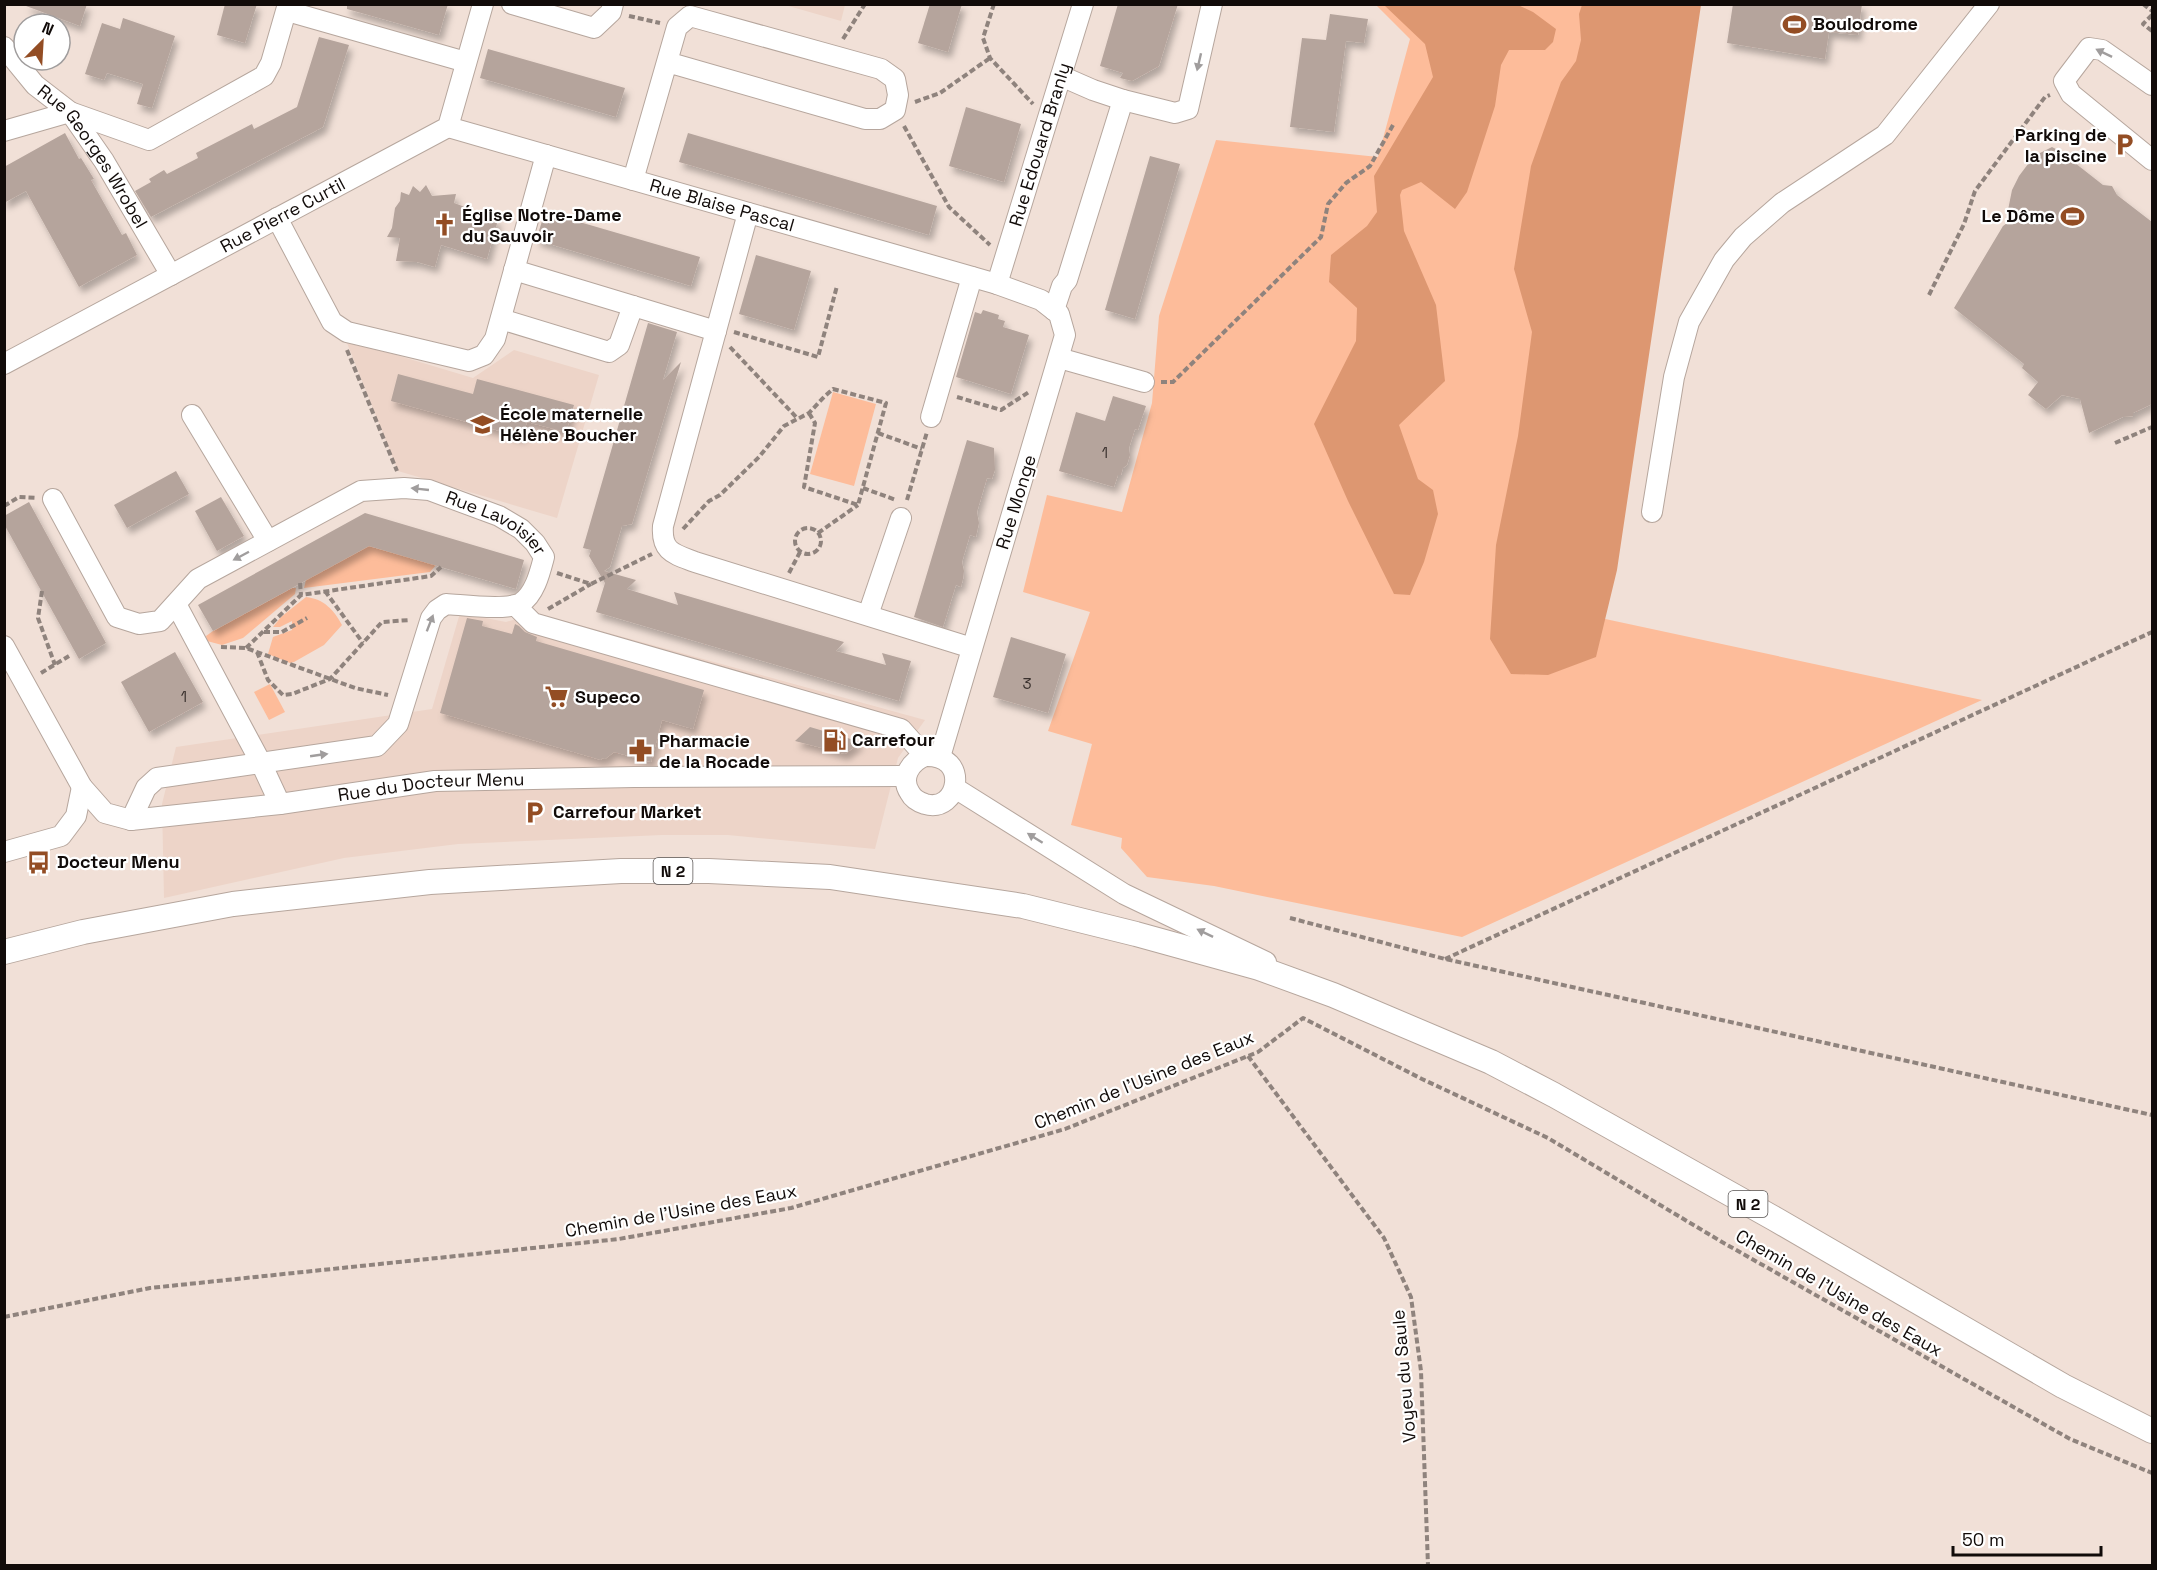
<svg xmlns="http://www.w3.org/2000/svg" width="2157" height="1570" viewBox="0 0 2157 1570" font-family="'Space Grotesk',sans-serif">
<defs>
<filter id="shadow"><feDropShadow dx="3.5" dy="6" stdDeviation="3" flood-color="#0004"/></filter>
</defs>
<rect width="100%" height="100%" fill="#f1e0d7"/>
<g fill="#edd4c8">
<polygon points="785,5 845,5 841,21"/>
<polygon points="347,343 393,354 473,378 514,350 599,375 557,518 398,471"/>
<polygon points="460,613 506,622 536,613 925,720 898,758 875,849 728,835 662,835 458,844 344,858 164,898 162,804 176,747 432,709"/>
</g>
<g fill="#fdbc9a">
<polygon points="1376,5 1692,5 1596,617 1982,700 1462,937 1214,886 1147,877 1121,848 1122,838 1071,825 1092,744 1048,731 1090,612 1023,592 1047,495 1122,512 1152,403 1159,316 1216,140 1378,157 1410,39"/>
<polygon points="833,392 876,404 854,486 810,474"/>
<polygon points="369,546 436,565 430,572 304,588 306,580"/>
<polygon points="292,588 296,588 295,594 243,638 222,645 207,641 206,636 213,631"/>
<path d="M306,597C324,599 334,610 342,625L324,645L294,662L290,663L268,654L273,637L292,630V621L280,627H273L281,617Z"/>
<polygon points="270,684 285,712 269,720 254,692"/>
</g>
<g fill="#dd9771">
<polygon points="1384,5 1518,5 1533,12 1556,29 1553,42 1545,50 1509,50 1501,65 1495,106 1467,192 1455,209 1421,182 1402,190 1400,195 1404,231 1436,305 1445,381 1399,425 1418,479 1433,490 1438,514 1424,562 1410,595 1394,594 1348,501 1314,424 1356,341 1357,308 1329,282 1331,255 1367,226 1377,212 1374,176 1433,77 1425,44"/>
<polygon points="1582,5 1701,5 1617,570 1596,657 1548,675 1511,674 1490,639 1496,545 1518,436 1532,332 1514,269 1531,166 1561,82 1576,61 1581,40 1579,14"/>
</g>
<g fill="#b5a49c" filter="url(#shadow)">
<polygon points="27,4 87,4 80,26 26,6"/>
<polygon points="225,4 257,4 245,43 217,35"/>
<polygon points="347,4 448,4 439,35 347,9"/>
<polygon points="930,4 962,4 948,52 918,43"/>
<polygon points="1118,4 1178,4 1159,66 1132,81 1120,78 1123,73 1100,66"/>
<polygon points="1733,4 1862,4 1858,35 1829,32 1825,59 1727,43"/>
<polygon points="1330,14 1368,19 1364,43 1346,41 1334,132 1290,127 1302,38 1326,40"/>
<polygon points="123,18 175,36 152,108 137,104 143,84 107,73 104,80 85,74 102,23 120,29"/>
<polygon points="319,37 349,45 323,127 151,217 135,191 151,182 149,179 164,170 167,174 198,158 196,153 252,124 254,129 297,107"/>
<polygon points="488,49 625,88 616,117 480,78"/>
<polygon points="966,107 1021,124 1004,182 949,166"/>
<polygon points="65,133 79,159 81,158 94,179 91,180 122,235 126,233 137,255 79,287 26,191 4,203 4,167"/>
<polygon points="688,133 937,206 929,235 679,162"/>
<polygon points="2052,147 2065,154 2070,152 2075,163 2103,185 2112,186 2117,195 2152,222 2152,404 2133,413 2133,416 2123,417 2089,433 2080,399 2062,395 2046,409 2028,395 2038,382 2022,368 2024,364 1954,308 2003,226 2010,221 2008,210 2012,190 2019,176 2034,156"/>
<polygon points="1150,156 1180,164 1135,319 1105,310"/>
<polygon points="426,185 432,196 456,194 454,203 465,207 464,210 498,220 487,259 441,245 435,267 417,262 396,261 400,238 387,237 392,228 395,208 400,201 401,192 409,195 413,186 420,192"/>
<polygon points="545,212 700,257 691,286 536,240"/>
<polygon points="756,255 811,271 794,330 739,314"/>
<polygon points="983,310 999,315 998,319 1005,321 1003,327 1029,335 1011,394 956,377 975,312 981,314"/>
<polygon points="648,323 677,332 663,380 681,362 632,524 622,526 610,567 604,571 636,580 627,589 678,605 674,592 844,642 836,651 886,665 882,653 911,661 899,701 596,612 605,583 589,556 591,550 583,548"/>
<polygon points="398,374 473,394 477,379 574,405 566,432 527,422 522,437 391,401"/>
<polygon points="1113,396 1146,406 1138,430 1135,429 1129,448 1130,455 1127,465 1123,468 1121,475 1118,475 1114,487 1059,471 1076,412 1105,421"/>
<polygon points="967,440 994,448 995,470 992,479 987,478 977,512 979,523 976,537 970,535 962,562 964,571 963,579 961,587 956,585 943,627 914,617"/>
<polygon points="176,471 189,494 127,528 114,505"/>
<polygon points="221,497 244,536 217,551 195,511"/>
<polygon points="29,502 106,643 79,659 4,524 4,516"/>
<polygon points="365,513 524,560 516,589 369,546 213,631 198,605"/>
<polygon points="467,618 483,621 482,626 512,634 515,624 519,626 525,632 537,637 536,641 704,690 693,729 662,720 651,762 614,752 605,759 602,758 601,760 440,713"/>
<polygon points="1011,637 1066,654 1048,713 993,697"/>
<polygon points="175,652 203,702 149,732 121,682"/>
<polygon points="810,727 861,742 845,754 795,741"/>
</g>
<g fill="none" stroke-linecap="round" stroke-linejoin="round">
<defs>
<g id="minor">
<polyline points="512,4 594,28 611,12 613,4"/>
<polyline points="287,11 466,62"/>
<path id="s1" d="M4,47L35,85L70,112L104,161L171,275"/>
<polyline points="1061,76 1093,90 1123,100 1175,113 1188,109 1212,4"/>
<polyline points="2152,85 2102,50 2089,48 2064,81 2071,94 2152,160"/>
<path id="s2" d="M448,127L997,284L1041,300L1059,314L1065,335L940,757"/>
<polyline points="4,131 70,112 149,140 264,76 271,63 288,4"/>
<polyline points="633,180 677,27 690,16 881,69 895,79 898,95 895,110 880,119 865,119 667,62"/>
<path d="M748,213L663,526C661,552 674,554 695,562L972,648"/>
<polyline points="277,218 332,322 347,332 469,361 484,355 495,339 546,155"/>
<polyline points="514,270 716,331"/>
<path id="s3" d="M997,284L1083,4"/>
<polyline points="1054,310 1062,286 1067,280 1123,100"/>
<polyline points="501,319 609,352 619,345 633,306"/>
<polyline points="1059,358 1144,382"/>
<path id="s4" d="M4,364L448,127L483,4"/>
<polyline points="192,415 268,541"/>
<polyline points="931,417 972,277"/>
<path id="s5" d="M53,499L117,617L139,624L160,621L198,579L361,491L404,488L429,490L499,516L521,529L535,543L544,557C540,572 535,594 521,603C506,611 464,605 446,604L437,610L431,618L398,724L377,746L157,778L146,788L131,820"/>
<polyline points="1652,512 1674,377 1689,322 1724,260 1743,237 1782,203 1885,135 1989,4"/>
<polyline points="176,604 261,763 280,804"/>
<path d="M515,605L533,623L901,729L925,756C971,754 959,814 925,804C919,802 913,799 910,793C900,778 910,762 925,756"/>
<polyline points="868,615 901,518"/>
<path id="s6" d="M4,646L82,787L105,813L131,820L280,804L435,781L634,777L906,776"/>
<polyline points="955,788 1124,894 1266,962"/>
<polyline points="4,852 61,836 76,816 82,787"/>
</g>
<polyline id="major" points="4,952 83,932 233,904 430,882 621,871 709,871 830,877 1023,906 1136,934 1259,968 1333,995 1491,1062 1554,1095 1775,1219 2063,1386 2152,1431"/>
</defs>
<use href="#minor" stroke="#b6a69d" stroke-width="22"/>
<use href="#major" stroke="#b6a69d" stroke-width="26"/>
<g stroke="#8f837d" stroke-width="4" stroke-dasharray="6 3" stroke-linecap="butt">
<polyline points="994,4 983,38 990,58 1033,104"/>
<polyline points="2143,4 2152,11"/>
<polyline points="2152,15 2143,24 2152,31"/>
<polyline points="629,16 660,23"/>
<polyline points="843,39 865,4"/>
<polyline points="915,102 940,93 990,58"/>
<polyline points="904,126 949,207 990,245"/>
<polyline points="1929,295 1964,224 1975,191 2045,97 2050,95"/>
<polyline points="734,332 818,357 837,286"/>
<polyline points="730,347 798,419"/>
<polyline points="347,350 397,471"/>
<polyline points="1161,382 1173,382 1321,237 1328,204 1346,183 1370,166 1393,125"/>
<polyline points="957,397 1001,410 1029,392"/>
<polyline points="878,433 922,449"/>
<polyline points="2115,443 2152,427"/>
<polyline points="863,488 896,500"/>
<polyline points="907,500 927,432"/>
<polyline points="4,506 19,497 37,498"/>
<circle cx="808" cy="541" r="13"/>
<polyline points="683,529 709,501 720,495 759,457 784,426 809,413 824,397 833,389 886,403 858,505 804,487 815,423 809,413"/>
<polyline points="818,533 858,505"/>
<polyline points="557,573 591,584 652,554"/>
<polyline points="789,573 800,552"/>
<polyline points="300,583 301,595"/>
<polyline points="42,591 38,618 55,665"/>
<polyline points="325,591 363,643"/>
<polyline points="548,609 591,584"/>
<polyline points="264,632 282,632 307,618"/>
<polyline points="221,647 246,648 355,688 388,695"/>
<polyline points="246,648 301,595 431,576 441,567"/>
<polyline points="257,652 268,680 283,695 292,694 330,679 382,622 410,620"/>
<polyline points="41,673 69,656"/>
<polyline points="1290,918 1445,959 2152,1115"/>
<polyline points="1445,959 2152,632"/>
<polyline points="1248,1056 1384,1238 1411,1297 1421,1371 1428,1566"/>
<polyline points="4,1317 150,1288 619,1239 791,1208 1065,1129 1258,1052 1303,1018 1422,1079 1548,1138 1722,1242 2070,1439 2152,1473"/>
</g>
<use href="#minor" stroke="#fff" stroke-width="20"/>
<use href="#major" stroke="#fff" stroke-width="24"/>
</g>
<defs><path id="oneway-solid" d="M-6-.8H1V-3.2L6.5 0L1 3.2V.8H-6Z" transform="scale(1.5)"/></defs>
<g fill="#a09d9d">
<use href="#oneway-solid" transform="translate(2104 53) rotate(-154)"/>
<use href="#oneway-solid" transform="translate(1199 62) rotate(103)"/>
<use href="#oneway-solid" transform="translate(420 489) rotate(-174)"/>
<use href="#oneway-solid" transform="translate(241 556) rotate(152)"/>
<use href="#oneway-solid" transform="translate(430 623) rotate(-69)"/>
<use href="#oneway-solid" transform="translate(319 755) rotate(-8)"/>
<use href="#oneway-solid" transform="translate(1035 838) rotate(-148)"/>
<use href="#oneway-solid" transform="translate(1205 933) rotate(-154)"/>
</g>
<defs>
<symbol id="stadium-bare" viewBox="-9 -9 18 18"><path d="M0-5a6.5 5 0 1 0 0 10a6.5 5 0 1 0 0-10ZM-3.5-1.8h7v3.6h-7Z" fill="#934d24" stroke="#fff" stroke-width="2.5" paint-order="stroke"/></symbol>
<symbol id="parking-bare" viewBox="-9 -9 18 18"><path d="M-3.5-5.5H1a3.5 3.5 0 0 1 0 7H-1V5.5H-3.5ZM-1-3.4V-.6H.8a1.4 1.4 0 0 0 0-2.8Z" fill="#934d24" stroke="#fff" stroke-width="2.5" paint-order="stroke"/></symbol>
<symbol id="church-bare" viewBox="-9 -9 18 18"><path d="M-1.2-6h2.4v3.5h3.3v2.4h-3.3V6h-2.4V-.1h-3.3v-2.4h3.3Z" fill="#934d24" stroke="#fff" stroke-width="2.5" paint-order="stroke"/></symbol>
<symbol id="school-bare" viewBox="-9 -9 18 18"><path d="M0-5L7-2L0 1L-7-2ZM-4 1L0 2.5L4 1V4Q0 6-4 4Z" fill="#934d24" stroke="#fff" stroke-width="2.5" paint-order="stroke"/></symbol>
<symbol id="supermarket-bare" viewBox="-9 -9 18 18"><path d="M-6-5.5h2.5l.6 2H6L4.5 2H-2.5L-4.4-4H-6ZM-1.5 3.2a1.3 1.3 0 1 0 .1 0ZM3 3.2a1.3 1.3 0 1 0 .1 0Z" fill="#934d24" stroke="#fff" stroke-width="2.5" paint-order="stroke"/></symbol>
<symbol id="fuel-bare" viewBox="-9 -9 18 18"><path d="M-5.5-6h7V0h2V4h1.3V-2.5L3-4.5l.8-.8L6-3V5H2.5V1h-1V6h-7ZM-4.2-4.7v3.2H.2V-4.7Z" fill="#934d24" stroke="#fff" stroke-width="2.5" paint-order="stroke"/></symbol>
<symbol id="pharmacy-bare" viewBox="-9 -9 18 18"><path d="M-2-6h4v4h4v4h-4v4h-4v-4h-4v-4h4Z" fill="#934d24" stroke="#fff" stroke-width="2.5" paint-order="stroke"/></symbol>
<symbol id="bus-bare" viewBox="-9 -9 18 18"><path d="M-5-6H5V4H4V6H2V4H-2V6H-4V4H-5ZM-3.5-4V0h7V-4ZM-3.5 1.2v1.5H-2V1.2ZM2 1.2v1.5H3.5V1.2Z" fill="#934d24" stroke="#fff" stroke-width="2.5" paint-order="stroke"/></symbol>
</defs>
<g fill-rule="evenodd">
<use href="#stadium-bare" x="1778" y="8" width="33" height="33"/>
<use href="#parking-bare" x="2108" y="128" width="33" height="33"/>
<use href="#stadium-bare" x="2056" y="200" width="33" height="33"/>
<use href="#church-bare" x="428" y="208" width="33" height="33"/>
<use href="#school-bare" x="466" y="408" width="33" height="33"/>
<use href="#supermarket-bare" x="540" y="680" width="33" height="33"/>
<use href="#fuel-bare" x="818" y="724" width="33" height="33"/>
<use href="#pharmacy-bare" x="624" y="734" width="33" height="33"/>
<use href="#parking-bare" x="518" y="796" width="33" height="33"/>
<use href="#bus-bare" x="22" y="846" width="33" height="33"/>
</g>
<g text-anchor="middle" stroke-width="4.5" stroke-linejoin="round" paint-order="stroke">
<g font-size="15" fill="#3a312e">
<text x="1105" y="458">1</text>
<text x="1027" y="689">3</text>
<text x="184" y="702">1</text>
</g>
<g fill="#fff" stroke="#585453" stroke-width="1.5">
<rect x="653.5" y="858" width="39" height="26" rx="4.5"/>
<rect x="1728.5" y="1191" width="39" height="26" rx="4.5"/>
</g>
<g font-size="16" font-weight="bold" fill="#110b09">
<text x="673" y="877">N 2</text>
<text x="1748" y="1210">N 2</text>
</g>
<g font-size="18" font-weight="bold" fill="#110b09" stroke="#fff" text-anchor="start">
<text x="1813" y="30">Boulodrome</text>
<text x="2107" y="141" text-anchor="end">Parking de<tspan x="2107" dy="21">la piscine</tspan></text>
<text x="462" y="221">Église Notre-Dame<tspan x="462" dy="21">du Sauvoir</tspan></text>
<text x="2055" y="222" text-anchor="end">Le Dôme</text>
<text x="500" y="420">École maternelle<tspan x="500" dy="21">Hélène Boucher</tspan></text>
<text x="575" y="703">Supeco</text>
<text x="852" y="746">Carrefour</text>
<text x="659" y="747">Pharmacie<tspan x="659" dy="21">de la Rocade</tspan></text>
<text x="553" y="818">Carrefour Market</text>
<text x="57" y="868">Docteur Menu</text>
</g>
<g font-size="18" fill="#110b09" stroke="#fff">
<text dy="6" stroke="none"><textPath href="#s3" startOffset="146">Rue Edouard Branly</textPath></text>
<text dy="6" stroke="none"><textPath href="#s1" startOffset="142">Rue Georges Wrobel</textPath></text>
<text dy="6" stroke="none"><textPath href="#s2" startOffset="285">Rue Blaise Pascal</textPath></text>
<text dy="6" stroke="none"><textPath href="#s4" startOffset="316">Rue Pierre Curtil</textPath></text>
<text transform="translate(1016 502) rotate(-73)" y="6">Rue Monge</text>
<text dy="6" stroke="none"><textPath href="#s5" startOffset="564">Rue Lavoisier</textPath></text>
<text dy="6" stroke="none"><textPath href="#s6" startOffset="525">Rue du Docteur Menu</textPath></text>
<text transform="translate(1144 1080) rotate(-22)" y="6">Chemin de l'Usine des Eaux</text>
<text transform="translate(681 1211) rotate(-10)" y="6">Chemin de l'Usine des Eaux</text>
<text transform="translate(1839 1293) rotate(30)" y="6">Chemin de l'Usine des Eaux</text>
<text transform="translate(1404 1376) rotate(-95)" y="6">Voyeu du Saule</text>
</g>
</g>
<rect width="2157" height="1570" fill="none" stroke="#110b09" stroke-width="12"/>
<g transform="translate(42 42) rotate(24)"><circle r="28" fill="#ffffff" stroke="#a09d9d" stroke-width="1.5"/>
<path d="M0-4.5L10 22L0 15L-10 22Z" fill="#934d24"/>
<text y="-9" font-size="16" font-weight="bold" text-anchor="middle" fill="#110b09">N</text>
</g>
<path d="M1953 1546v9h148v-9" fill="none" stroke="#110b09" stroke-width="3"/>
<text x="1962" y="1546" font-size="18" fill="#110b09" stroke="#ffffff" stroke-width="4.5" paint-order="stroke">50 m</text>
</svg>
